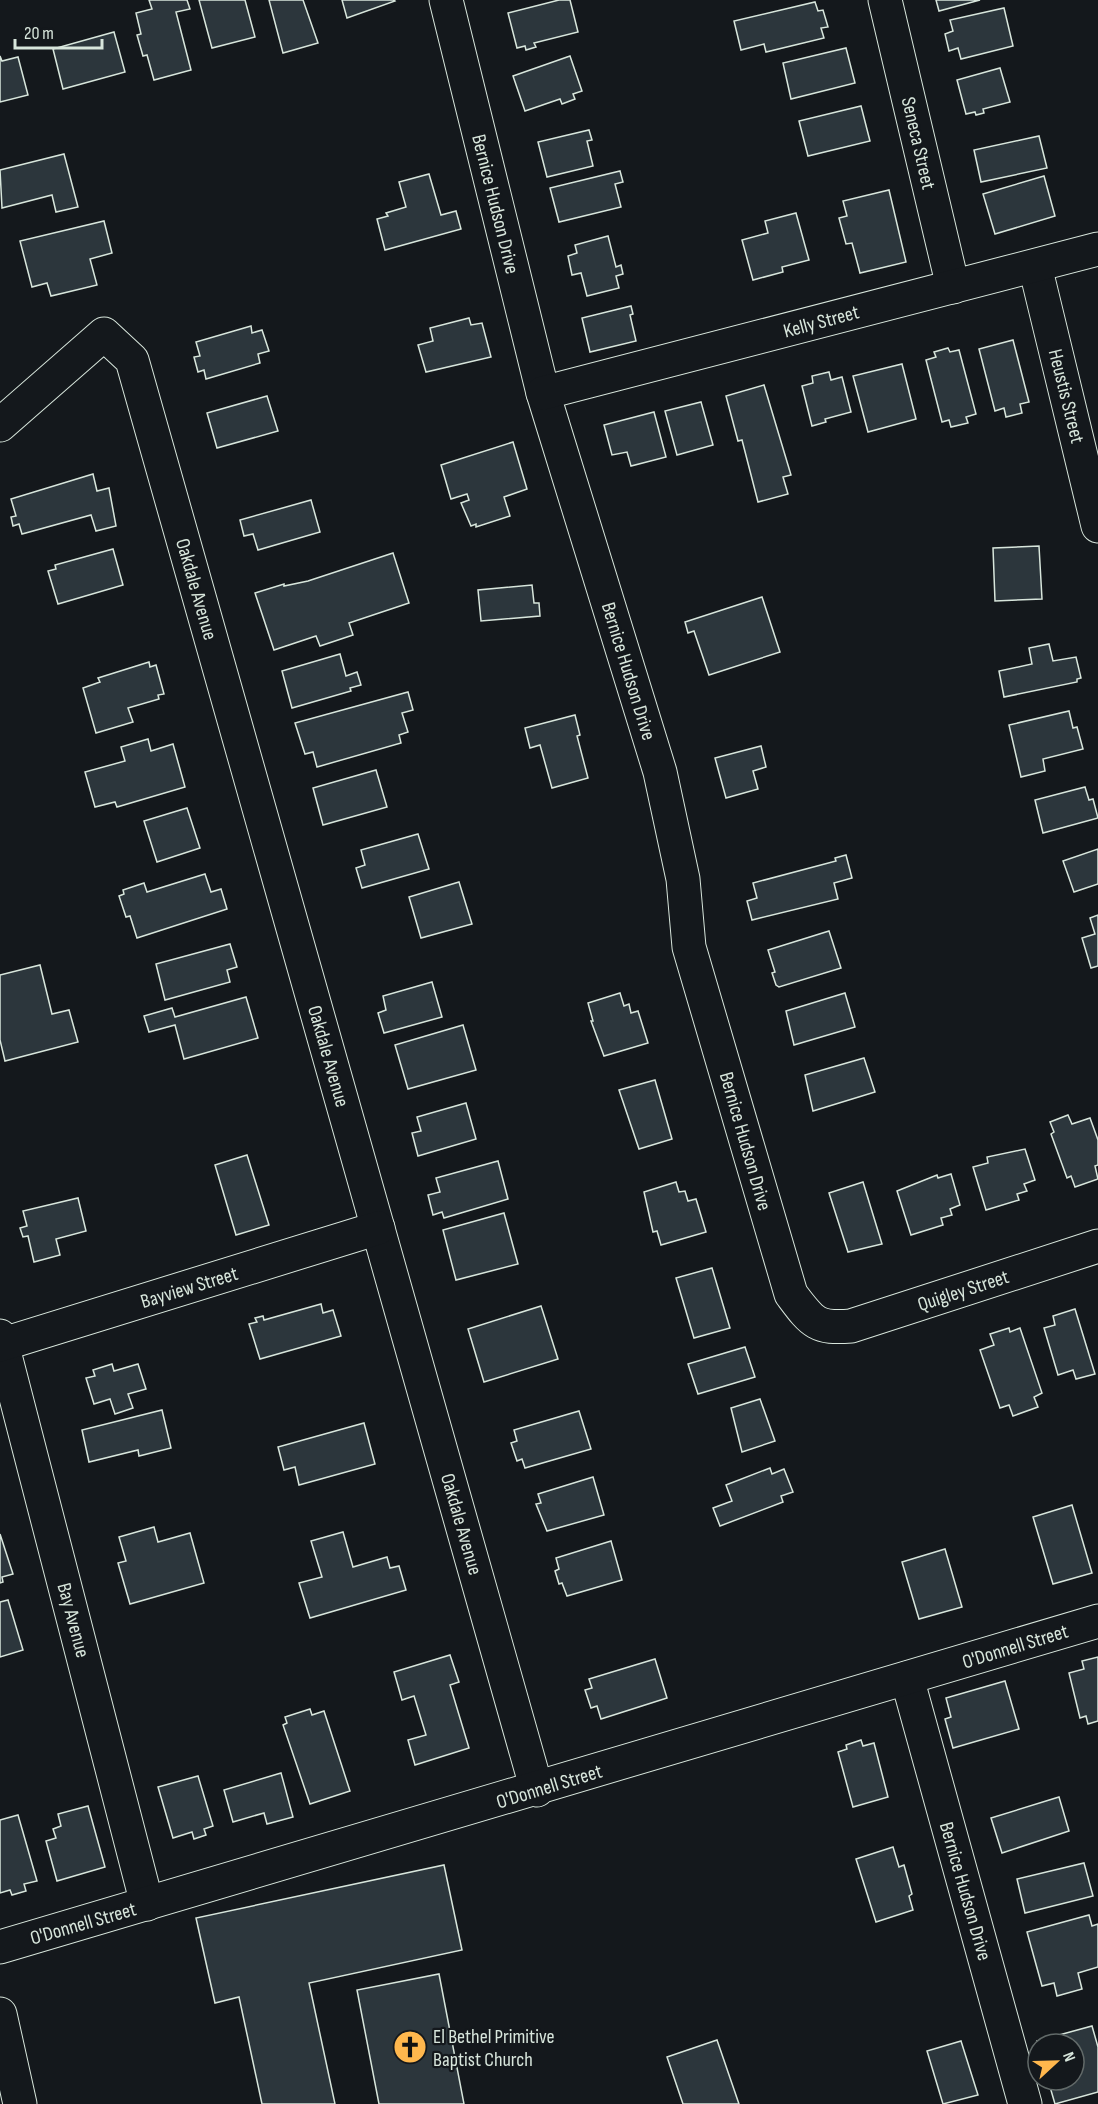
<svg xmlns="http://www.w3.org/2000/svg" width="1098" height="2104" viewBox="0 0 1098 2104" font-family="'Sofia Sans Condensed',sans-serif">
<rect width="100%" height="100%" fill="#14181c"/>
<g fill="#2c363c" stroke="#d8e6dc" stroke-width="1.5">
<polygon points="149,0 187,0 190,9 176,12 191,70 154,80 147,55 143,56 137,35 141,34 136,13 152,9"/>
<polygon points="199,0 245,0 255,37 212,48"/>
<polygon points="269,0 303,0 318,43 283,53"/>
<polygon points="342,0 394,0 395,1 347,18"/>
<polygon points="559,0 570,0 578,32 534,43 536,47 526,50 525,46 517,48 508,13"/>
<polygon points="936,0 980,0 939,11"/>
<polygon points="815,2 818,11 823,10 828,27 821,28 824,38 766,52 764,44 741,50 734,21"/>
<polygon points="1004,8 1013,46 961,59 958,48 949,51 945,34 953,31 950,20"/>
<polygon points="114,32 125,72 63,89 53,49"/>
<polygon points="846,48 855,83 791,99 783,63"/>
<polygon points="0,56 2,61 18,57 28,95 0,102"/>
<polygon points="570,56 582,91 573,94 575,99 562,104 560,99 525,111 513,76"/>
<polygon points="1000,68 1010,102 983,109 984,113 976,115 975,112 966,114 957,80"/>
<polygon points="861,106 870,141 808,156 799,121"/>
<polygon points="589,130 592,140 587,141 593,166 547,177 538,142"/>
<polygon points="1039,136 1047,168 981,182 974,150"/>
<polygon points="64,154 78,207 56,212 52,195 2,208 0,170"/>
<polygon points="620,171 623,182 615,184 621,207 559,222 550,188"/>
<polygon points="429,174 441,215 456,211 461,229 385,250 377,219 388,216 386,213 406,207 399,182"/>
<polygon points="1044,176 1055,216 995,234 983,194"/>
<polygon points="889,190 906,262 860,273 852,243 846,244 839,218 847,216 843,201"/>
<polygon points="796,213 809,260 782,267 783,272 753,280 742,240 768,233 765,221"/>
<polygon points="104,221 112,253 90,259 97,285 51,296 47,283 32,287 20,241"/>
<polygon points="608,236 616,267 621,265 623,274 616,276 619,288 587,296 581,273 572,275 568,256 577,253 575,245"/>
<polygon points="631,306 633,314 630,315 636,341 590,352 582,318"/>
<polygon points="469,318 471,325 482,323 491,357 426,372 418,345 433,341 430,328"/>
<polygon points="251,326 252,333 262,330 269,351 258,354 260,363 206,379 204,370 198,372 194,357 200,356 196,342"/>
<polygon points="1013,340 1029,402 1020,404 1022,413 1006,417 1004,408 995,411 979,349"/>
<polygon points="948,348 950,352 959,350 976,414 966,417 968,423 951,427 949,420 942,422 926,360 936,357 934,352"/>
<polygon points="902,364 916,419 868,432 853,376"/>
<polygon points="829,372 831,380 842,377 851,412 825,419 826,422 812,426 802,386 813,383 812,376"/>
<polygon points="764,385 791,475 783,477 788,494 758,502 742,440 738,441 726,396"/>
<polygon points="267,396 278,431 217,448 207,413"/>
<polygon points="701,402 713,445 677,455 665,411"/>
<polygon points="654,412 666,457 631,466 627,452 612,455 604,425"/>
<polygon points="513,442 527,489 504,497 510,516 476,527 476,524 471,526 461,503 469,500 467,494 451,499 441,465"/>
<polygon points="93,474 97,491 109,488 116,526 96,531 91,515 22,534 19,524 13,526 11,517 16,516 11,499"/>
<polygon points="311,500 320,532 258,550 253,534 244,536 240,520"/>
<polygon points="1039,546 1042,599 995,601 993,548"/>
<polygon points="113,549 123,585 58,604 48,571 56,569 55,565"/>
<polygon points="393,553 409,603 349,623 353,635 320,646 316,636 274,650 255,593 284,584 284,586 308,581"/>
<polygon points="532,585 534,603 539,603 540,616 481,621 478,590"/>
<polygon points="762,597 780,652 709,675 694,631 688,633 685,622"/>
<polygon points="1049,644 1053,661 1076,657 1081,678 1077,679 1077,682 1004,697 999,671 1032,664 1029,648"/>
<polygon points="340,654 346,676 357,672 361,685 350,688 351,691 292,708 282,671"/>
<polygon points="149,662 150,667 156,665 164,694 158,695 159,699 128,708 133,722 96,733 83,688 100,682 98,678"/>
<polygon points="408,692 413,710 402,713 408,732 399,735 401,743 317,767 313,752 305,754 295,723"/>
<polygon points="1069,711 1073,728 1077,727 1083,749 1043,759 1045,771 1021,777 1009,725"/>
<polygon points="575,715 580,735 577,736 588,778 552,788 540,745 530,748 525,728"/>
<polygon points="148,739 151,751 173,744 185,787 117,807 115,802 95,807 85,772 125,761 121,747"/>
<polygon points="761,746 766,767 753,771 758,789 726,798 715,758"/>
<polygon points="376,770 387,807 323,825 313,788"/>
<polygon points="1085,787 1089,800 1093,799 1098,818 1043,833 1035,800"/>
<polygon points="187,808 200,848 157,862 144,821"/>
<polygon points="418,834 429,869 362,888 356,868 365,865 361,850"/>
<polygon points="1098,849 1098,884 1074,892 1063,861"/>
<polygon points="846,855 852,878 834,883 838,899 752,920 747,901 757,898 753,883 836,861 835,858"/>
<polygon points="205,874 211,892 221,889 227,909 137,938 130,916 126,917 119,896 124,894 123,890 144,883 147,892"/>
<polygon points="459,882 472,924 421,938 409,897"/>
<polygon points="1098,915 1098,966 1091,968 1082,938 1095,934 1090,918"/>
<polygon points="829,931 841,968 779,987 776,985 772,973 775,972 768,950"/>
<polygon points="230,944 237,967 227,970 230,982 165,1000 156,964"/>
<polygon points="40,965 52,1014 69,1010 78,1042 5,1061 0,1040 0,975"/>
<polygon points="432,982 442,1017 384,1033 378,1013 386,1010 383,996"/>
<polygon points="620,993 624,1006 629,1004 631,1013 638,1011 648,1043 604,1056 591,1021 593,1021 588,1003"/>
<polygon points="845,993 855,1027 794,1045 786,1011"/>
<polygon points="246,997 258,1038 184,1059 175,1025 149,1032 144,1016 172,1008 175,1017"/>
<polygon points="463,1025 476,1070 408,1089 395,1045"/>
<polygon points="864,1058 875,1092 813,1111 805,1075"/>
<polygon points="655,1080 672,1139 639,1149 619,1090"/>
<polygon points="466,1103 476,1139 418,1156 412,1133 421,1131 417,1117"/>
<polygon points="1068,1115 1072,1124 1090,1118 1098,1140 1098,1165 1095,1166 1098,1179 1075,1187 1071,1176 1067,1178 1051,1134 1054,1132 1050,1122"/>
<polygon points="1025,1149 1035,1180 1024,1184 1027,1191 1017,1194 1019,1200 986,1210 973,1167 988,1163 987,1157"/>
<polygon points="247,1155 269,1225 236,1235 215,1165"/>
<polygon points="498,1161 508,1199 444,1218 442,1212 433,1215 428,1195 440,1192 436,1178"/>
<polygon points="951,1174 960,1205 950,1209 952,1215 941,1218 943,1225 911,1235 897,1191 937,1175 938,1178"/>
<polygon points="676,1182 679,1192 685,1191 688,1201 696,1199 706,1232 661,1245 657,1231 653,1232 644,1192"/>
<polygon points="863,1182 882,1244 848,1252 829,1193"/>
<polygon points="78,1198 86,1231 56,1239 60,1255 34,1262 28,1236 23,1237 20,1228 27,1226 23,1211"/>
<polygon points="504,1213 518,1264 456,1280 443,1230"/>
<polygon points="712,1268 730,1328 694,1338 676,1278"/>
<polygon points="321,1304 323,1313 333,1310 341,1336 260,1359 249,1324 257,1322 255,1318 263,1316 264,1320"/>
<polygon points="541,1306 558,1359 484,1382 468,1329"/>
<polygon points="1075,1309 1095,1374 1076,1379 1073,1370 1058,1375 1044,1328 1055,1325 1053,1316"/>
<polygon points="1009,1328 1010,1332 1020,1328 1042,1393 1034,1397 1038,1407 1013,1416 1009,1405 1000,1408 980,1350 994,1345 990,1334"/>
<polygon points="745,1347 755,1377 698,1394 688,1364"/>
<polygon points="112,1364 114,1371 138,1364 146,1389 128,1394 133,1408 115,1414 110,1399 94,1404 86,1378 95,1376 93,1370"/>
<polygon points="760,1399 775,1441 742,1452 731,1408"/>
<polygon points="162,1410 171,1448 139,1456 138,1450 89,1462 82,1430"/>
<polygon points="579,1411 591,1449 525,1468 522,1459 517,1461 511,1443 517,1441 514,1430"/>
<polygon points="364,1423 375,1464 299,1485 295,1467 284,1470 278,1447"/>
<polygon points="770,1468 772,1474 784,1469 793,1492 781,1496 783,1502 720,1526 713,1508 732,1501 726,1485"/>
<polygon points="593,1477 604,1515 547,1531 536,1504 541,1503 538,1494"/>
<polygon points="1072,1505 1092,1573 1053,1584 1033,1517"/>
<polygon points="154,1527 158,1542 190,1533 204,1583 130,1604 118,1563 126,1561 119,1537"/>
<polygon points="343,1532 353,1567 387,1557 390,1568 399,1566 406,1590 310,1618 299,1583 322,1577 311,1541"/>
<polygon points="0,1534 13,1574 2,1577 3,1582 0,1583"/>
<polygon points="611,1541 622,1580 567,1596 562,1583 559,1584 555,1571 559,1569 556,1558"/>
<polygon points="945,1549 962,1607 919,1619 902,1562"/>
<polygon points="8,1600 23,1650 0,1657 0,1602"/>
<polygon points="450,1655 459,1682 450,1685 469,1748 415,1765 408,1740 426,1735 414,1696 402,1700 394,1672"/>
<polygon points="1098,1657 1098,1721 1088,1724 1086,1716 1080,1718 1069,1673 1084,1669 1082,1661"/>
<polygon points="655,1659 667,1698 601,1719 597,1706 591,1708 585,1690 592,1688 589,1679"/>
<polygon points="1005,1681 1019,1729 953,1748 945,1719 951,1717 946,1698"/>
<polygon points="310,1709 312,1715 324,1711 350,1791 310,1804 283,1725 287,1723 285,1717"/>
<polygon points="861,1740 863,1746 874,1743 888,1797 853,1807 838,1752 847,1749 846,1745"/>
<polygon points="281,1773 293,1817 267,1824 264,1813 233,1822 224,1790"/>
<polygon points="198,1776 213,1826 204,1829 206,1835 194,1839 192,1832 173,1838 158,1787"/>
<polygon points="1059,1797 1069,1831 1002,1853 991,1818"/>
<polygon points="88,1806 105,1867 57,1881 46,1841 56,1838 53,1829 61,1826 58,1814"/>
<polygon points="18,1815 37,1881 24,1884 26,1891 12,1895 10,1890 0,1893 0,1820"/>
<polygon points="893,1847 899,1867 904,1865 912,1894 909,1896 913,1910 876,1922 856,1859"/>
<polygon points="1084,1863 1093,1896 1025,1913 1017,1879"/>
<polygon points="444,1865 462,1950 309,1983 335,2104 262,2104 239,1997 215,2003 196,1918"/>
<polygon points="1089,1915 1092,1926 1098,1924 1098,1967 1078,1973 1082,1989 1057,1996 1054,1983 1042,1986 1027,1932"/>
<polygon points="439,1974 464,2104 379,2104 357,1990"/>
<polygon points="1092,2026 1098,2047 1098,2092 1055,2104 1048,2080 1074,2080 1074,2044 1038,2044 1037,2041"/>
<polygon points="717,2040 739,2104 683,2104 667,2057"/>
<polygon points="961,2041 978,2095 943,2104 927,2051"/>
</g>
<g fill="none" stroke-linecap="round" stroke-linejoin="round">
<defs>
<g id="minor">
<path d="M446,0L543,393L660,772L683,879L689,947L791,1294C812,1322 816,1329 851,1326L1098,1246"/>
<polyline points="885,0 953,287"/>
<polyline points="1035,266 1098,526"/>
<polyline points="543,393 1098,249"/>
<polyline points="0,425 104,334 132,360 537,1790"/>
<polyline points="0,1336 147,1904"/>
<polyline points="0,1345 378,1228"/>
<polyline points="907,1678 1025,2104"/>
<polyline points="0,1947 1098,1621"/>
<polyline points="0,2014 20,2104"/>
</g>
</defs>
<use href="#minor" stroke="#d8e6dc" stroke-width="35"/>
<use href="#minor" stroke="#14181c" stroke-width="33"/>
</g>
<defs>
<symbol id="church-disc" viewBox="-11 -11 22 22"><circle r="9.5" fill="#ffb74d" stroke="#14181c"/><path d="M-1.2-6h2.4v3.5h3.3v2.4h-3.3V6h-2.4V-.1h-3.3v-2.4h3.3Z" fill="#111"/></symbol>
</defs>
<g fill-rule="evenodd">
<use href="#church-disc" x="391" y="2028" width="38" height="38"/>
</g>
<g text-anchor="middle" stroke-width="4.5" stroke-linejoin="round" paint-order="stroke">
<g font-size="20" fill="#d8e6dc" stroke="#14181c">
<text transform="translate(919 143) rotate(77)" y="7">Seneca Street</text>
<text transform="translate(496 204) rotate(76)" y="7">Bernice Hudson Drive</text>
<text transform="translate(821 321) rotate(-15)" y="7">Kelly Street</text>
<text transform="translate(1067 396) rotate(76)" y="7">Heustis Street</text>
<text transform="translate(197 589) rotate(74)" y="7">Oakdale Avenue</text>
<text transform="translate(629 671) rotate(73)" y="7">Bernice Hudson Drive</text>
<text transform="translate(329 1056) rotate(74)" y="7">Oakdale Avenue</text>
<text transform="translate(746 1141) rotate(74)" y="7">Bernice Hudson Drive</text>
<text transform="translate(189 1287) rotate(-17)" y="7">Bayview Street</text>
<text transform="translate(963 1290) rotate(-18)" y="7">Quigley Street</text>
<text transform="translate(462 1524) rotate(74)" y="7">Oakdale Avenue</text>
<text transform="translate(74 1620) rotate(75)" y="7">Bay Avenue</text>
<text transform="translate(1015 1646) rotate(-17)" y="7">O'Donnell Street</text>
<text transform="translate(549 1786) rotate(-17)" y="7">O'Donnell Street</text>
<text transform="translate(966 1891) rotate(74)" y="7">Bernice Hudson Drive</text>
<text transform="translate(83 1923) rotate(-16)" y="7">O'Donnell Street</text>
</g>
<g font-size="20" fill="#d8e6dc" stroke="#14181c" text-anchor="start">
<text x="433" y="2043">El Bethel Primitive<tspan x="433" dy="23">Baptist Church</tspan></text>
</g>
</g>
<g transform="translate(1056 2062) rotate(68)"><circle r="28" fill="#14181c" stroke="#626a69" stroke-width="1.5"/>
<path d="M0-4.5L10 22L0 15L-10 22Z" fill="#ffb74d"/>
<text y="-9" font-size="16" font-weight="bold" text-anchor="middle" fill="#d8e6dc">N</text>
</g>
<path d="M15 39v9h87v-9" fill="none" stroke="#d8e6dc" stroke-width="3"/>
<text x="24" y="39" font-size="18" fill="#d8e6dc" stroke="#14181c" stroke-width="4.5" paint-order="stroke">20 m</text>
</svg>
